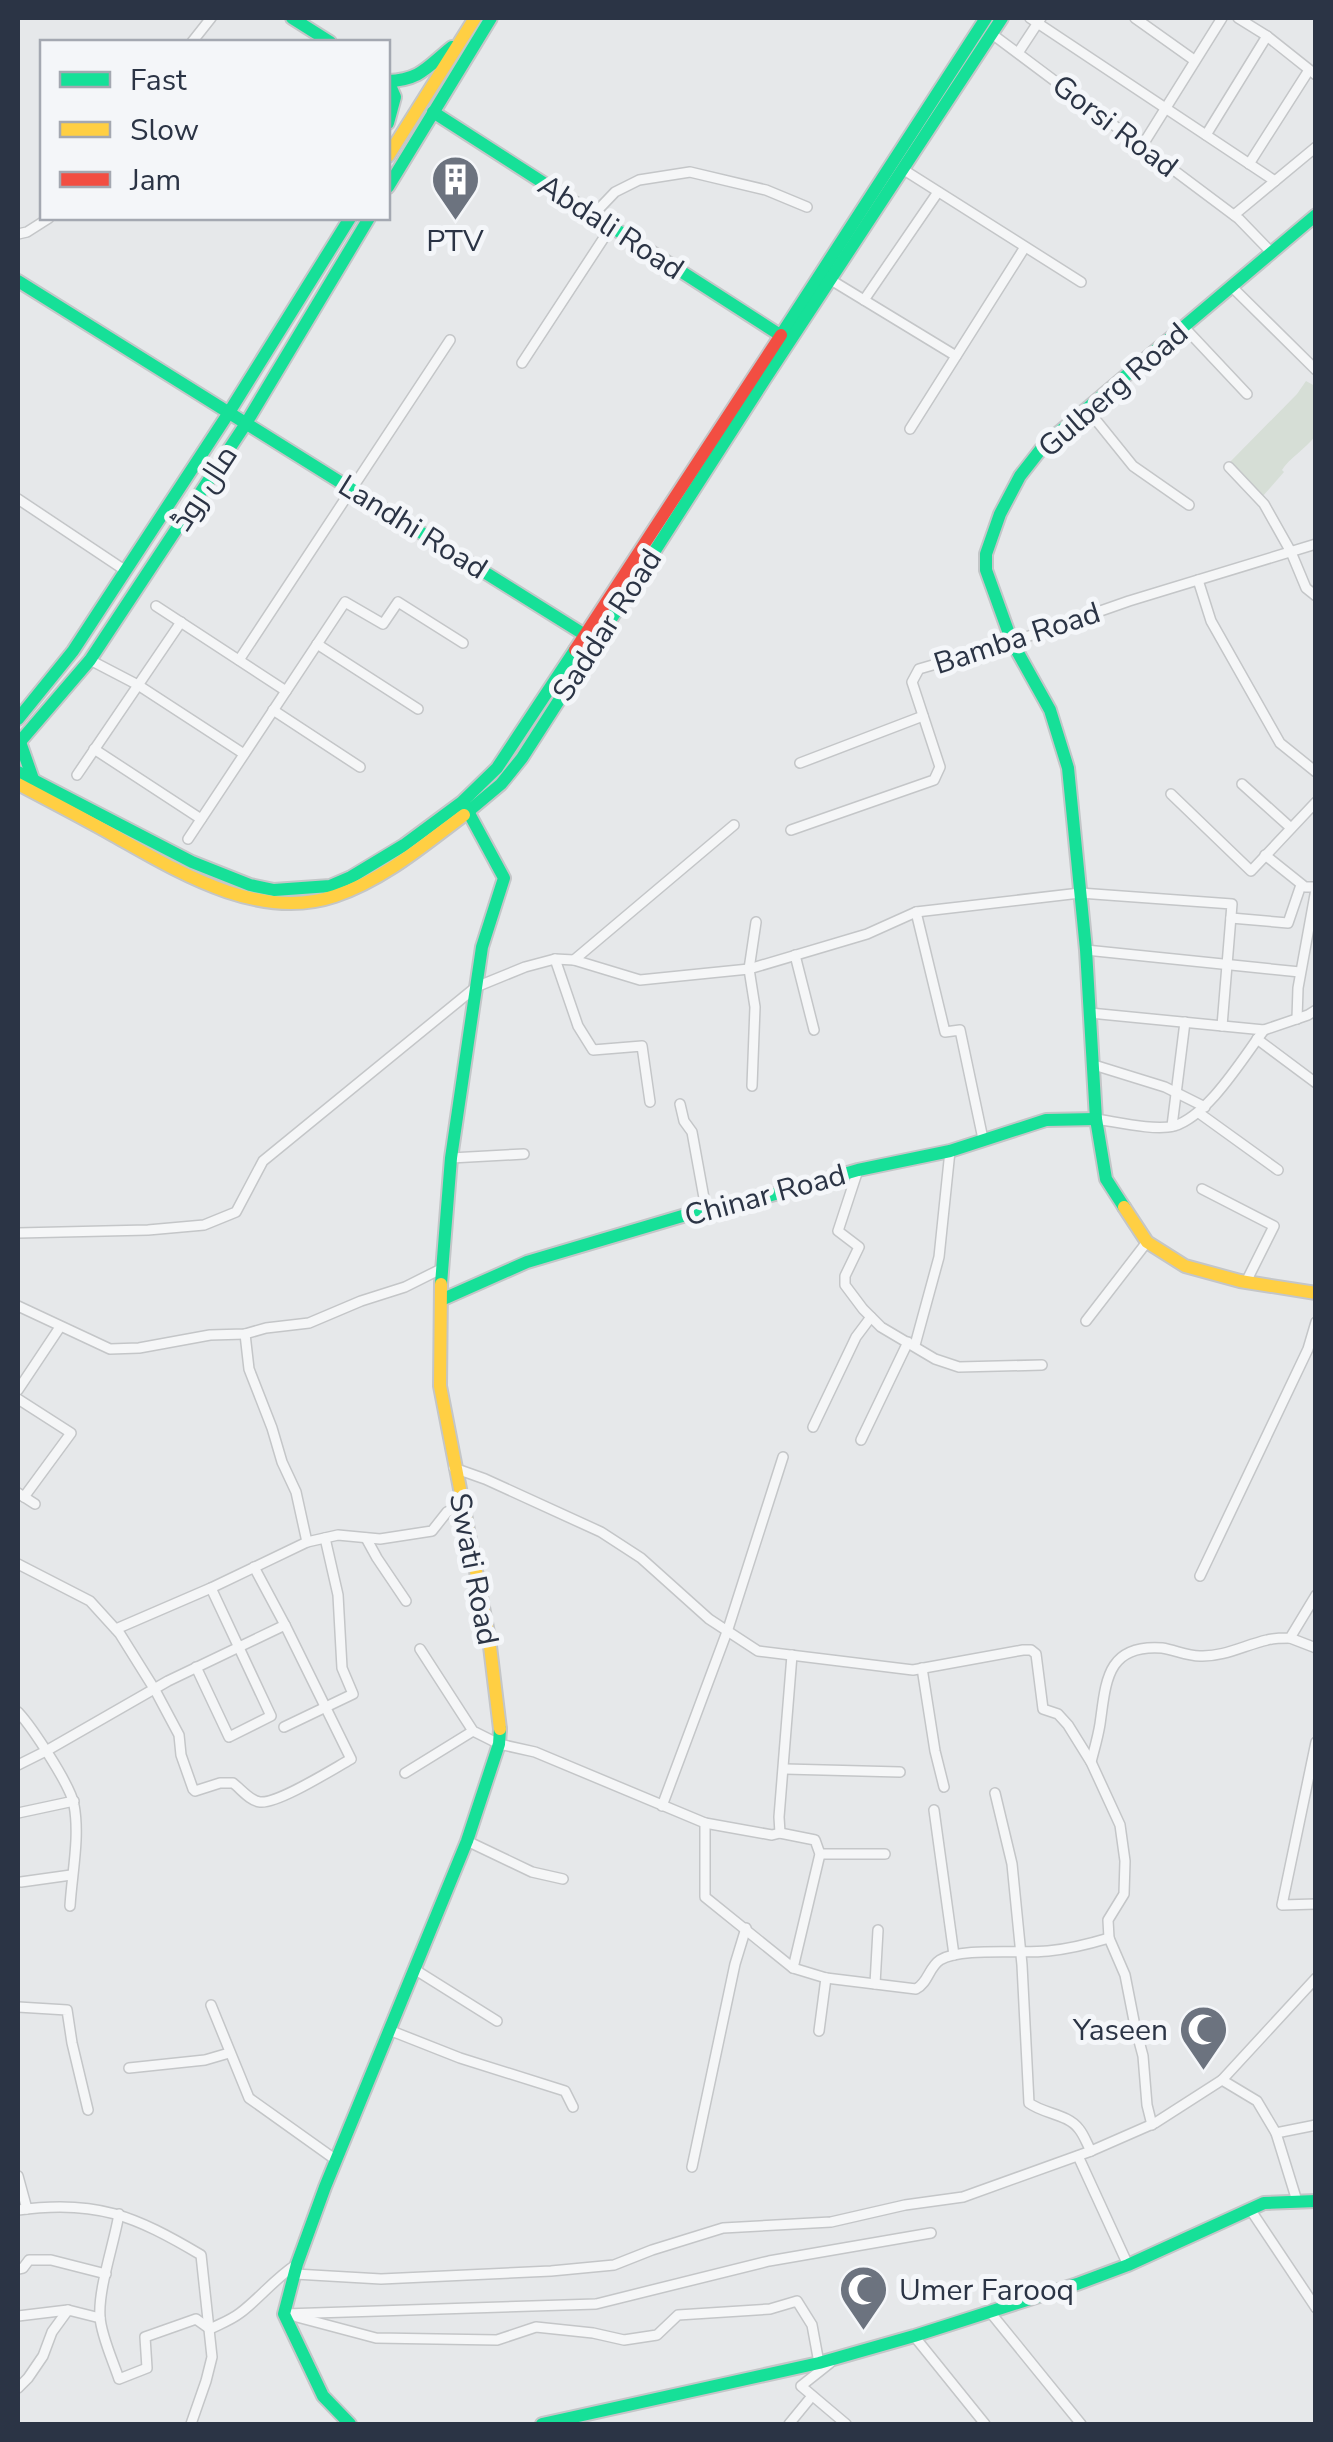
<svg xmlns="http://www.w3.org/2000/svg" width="1333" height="2442" viewBox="0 0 1333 2442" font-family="'Nunito Sans',Cairo,sans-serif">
<rect width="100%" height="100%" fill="#e6e8ea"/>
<path fill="#d6ded6" d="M1306,381L1315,386V436C1306,449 1289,458 1282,470L1284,472L1262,497L1228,464L1297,394Z"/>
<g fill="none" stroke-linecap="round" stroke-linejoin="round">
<defs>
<g id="street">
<polyline points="1030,18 1275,181"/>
<polyline points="1135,18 1194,60"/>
<polyline points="1238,18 1267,36 1316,75"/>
<polyline points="992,34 1239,219 1271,252"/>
<polyline points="192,42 211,18"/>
<polyline points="1018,53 1041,18"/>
<polyline points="1206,135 1267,36"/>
<polyline points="1142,146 1222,18"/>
<polyline points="1249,164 1309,70"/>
<polyline points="904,170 1081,282"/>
<polyline points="593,215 615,192 639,180 690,172 766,190 807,207"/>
<polyline points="1234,215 1316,147"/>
<polyline points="18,234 27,232 49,218"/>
<polyline points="831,280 956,356"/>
<polyline points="1232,287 1316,370"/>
<polyline points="864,300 938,192"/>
<polyline points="1184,327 1247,394"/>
<polyline points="522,363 611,227"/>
<polyline points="1087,409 1133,466 1189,505"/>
<polyline points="910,429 1025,247"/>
<polyline points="1229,467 1264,504 1291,552 1306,588 1316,596"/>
<polyline points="18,499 126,571"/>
<polyline points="1198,580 1211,621 1280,743 1316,772"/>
<polyline points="156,606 286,691"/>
<polyline points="317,644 418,709"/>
<polyline points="90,660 138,685 244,754"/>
<polyline points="239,660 450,340"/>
<polyline points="273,710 360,767"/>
<polyline points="94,749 201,819"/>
<polyline points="800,763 923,716"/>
<polyline points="77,775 181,622"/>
<polyline points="1242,784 1291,828"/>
<polyline points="1171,794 1251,871 1316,802"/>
<polyline points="791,830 934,780 940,767 912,682 919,669 1012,642 1129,601 1316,544"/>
<polyline points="188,839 345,602 383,624 398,602 463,643"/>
<polyline points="1265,855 1305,887 1316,887"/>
<polyline points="916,912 945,1032 960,1030 983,1139"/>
<polyline points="1231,918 1288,923 1301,885"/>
<polyline points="1086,950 1300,972"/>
<polyline points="795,955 814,1030"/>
<polyline points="555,959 578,1026 593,1050 642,1046 650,1102"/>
<polyline points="574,960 734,825"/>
<polyline points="1090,1013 1264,1030 1308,1015 1316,1010"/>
<polyline points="1297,1019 1298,988 1316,889"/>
<polyline points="1257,1039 1316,1083"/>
<polyline points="1094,1065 1165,1087 1205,1107"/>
<polyline points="752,1086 755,1007 749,969 756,922"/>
<polyline points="680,1104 684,1121 692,1132 706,1209"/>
<polyline points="1199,1113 1278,1170"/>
<path d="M1096,1119C1117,1122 1155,1131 1174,1126C1209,1115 1242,1059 1264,1030"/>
<polyline points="1172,1126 1185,1022"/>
<polyline points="451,1158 524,1154"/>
<polyline points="858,1170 838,1231 859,1247 845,1276 845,1285 863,1309 881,1327 935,1359 959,1367 1042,1365"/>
<polyline points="1202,1189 1274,1226 1246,1282"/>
<polyline points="18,1233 148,1230 204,1225 236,1212 263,1161 476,987 525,967 555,959 574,960 640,980 749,969 867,934 916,912 1080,893 1232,904 1222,1026"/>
<polyline points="18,1306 110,1349 139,1348 210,1335 245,1334 266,1328 309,1323 361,1301 405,1287 441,1269"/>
<polyline points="1086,1321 1147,1242"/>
<polyline points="245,1334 249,1369 272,1428 282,1462 296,1492 307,1542"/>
<polyline points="915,1345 939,1257 950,1151"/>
<polyline points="18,1390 60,1327"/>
<polyline points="18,1399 71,1433 24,1497"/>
<polyline points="813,1427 856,1337 871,1317"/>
<polyline points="861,1440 908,1342"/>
<polyline points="454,1468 485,1479 601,1532 641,1558 709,1619 758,1651 913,1670 1023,1650 1031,1650 1036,1654 1043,1709 1058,1714 1068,1725 1091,1762 1120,1825 1125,1861 1124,1894 1108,1920 1109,1938 1125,1975 1135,2026 1143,2056 1147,2105 1152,2125"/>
<polyline points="18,1493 35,1504"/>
<polyline points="366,1538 377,1558 406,1601"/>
<path d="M18,1564L90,1601L120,1634L155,1690L179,1735L181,1755L193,1789L195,1791L220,1783H233C241,1789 250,1801 260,1802C278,1804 333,1769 351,1759L285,1625L254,1567"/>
<polyline points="1200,1576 1308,1349 1316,1322"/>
<polyline points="116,1629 211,1588 307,1542 338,1535 380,1539 432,1531 447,1512 462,1504"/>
<polyline points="1290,1638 1316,1648"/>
<polyline points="420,1649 473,1731 499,1744 535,1752 705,1823 772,1835 780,1833 815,1840 820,1854 793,1968"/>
<polyline points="196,1667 229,1737 271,1716 211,1588"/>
<polyline points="922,1668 935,1751 944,1787"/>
<path d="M18,1712C32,1727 71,1786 74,1805C80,1837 72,1873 70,1906"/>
<polyline points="284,1727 353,1694 342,1668 338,1595 325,1538"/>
<polyline points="1316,1742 1282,1905 1316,1904"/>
<path d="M1091,1762C1094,1750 1098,1737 1100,1724C1106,1682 1106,1644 1162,1648C1175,1650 1187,1656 1200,1656C1224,1657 1245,1645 1267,1640C1274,1638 1283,1638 1290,1638L1316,1595"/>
<polyline points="18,1765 46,1751 168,1681 285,1625"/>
<polyline points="785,1769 900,1772"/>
<polyline points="405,1773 473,1731"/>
<path d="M995,1793L1012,1864L1022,1965L1029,2103C1044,2114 1068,2114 1079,2129C1084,2135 1087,2144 1091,2151L1155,2123L1222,2080L1257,2101L1276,2133L1297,2201"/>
<polyline points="662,1806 728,1629 783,1457"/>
<polyline points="934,1810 954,1955"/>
<polyline points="18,1813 74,1801"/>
<path d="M705,1823V1897L793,1968L826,1978L916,1989C928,1983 929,1967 940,1960C961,1947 1021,1954 1048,1951C1069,1949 1089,1944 1109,1938"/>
<polyline points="780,1833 779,1817 792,1655"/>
<polyline points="467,1841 532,1872 563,1879"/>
<polyline points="820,1854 885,1854"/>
<polyline points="21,1882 71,1875"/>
<polyline points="414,1969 497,2021"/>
<polyline points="875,1984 878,1930"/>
<polyline points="211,2005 249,2098 336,2160"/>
<polyline points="18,2007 67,2010 72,2043 88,2110"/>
<polyline points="389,2030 460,2058 565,2091 573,2107"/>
<polyline points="819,2031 826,1978"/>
<polyline points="129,2068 205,2060 229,2053"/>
<polyline points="1222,2080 1316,1978"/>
<polyline points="1276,2133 1316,2125"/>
<polyline points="1078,2156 1128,2265"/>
<polyline points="692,2167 735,1964 746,1928"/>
<polyline points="18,2176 27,2209"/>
<polyline points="1250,2209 1316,2308"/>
<path d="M18,2210C96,2199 135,2216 201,2255L212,2357L206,2381L191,2424"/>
<path d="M119,2214C114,2244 98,2289 100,2317C101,2335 113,2361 119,2379L147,2368L145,2337L196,2319L210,2329C220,2324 231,2320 240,2313C260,2298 275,2278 297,2264"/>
<polyline points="18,2269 23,2268 29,2260 51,2260 106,2274"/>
<polyline points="295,2274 381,2279 551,2271 614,2265 652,2250 723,2228 831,2222 905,2205 963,2197 1091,2151"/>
<polyline points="990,2312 1081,2424"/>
<polyline points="284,2314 596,2304 769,2261 931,2233"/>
<polyline points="18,2316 68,2310"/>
<polyline points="297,2317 376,2338 497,2340 536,2327 593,2333 624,2340 657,2335 678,2315 770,2309 797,2301 812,2325 819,2363"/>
<polyline points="914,2336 985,2424"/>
<polyline points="830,2363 801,2386 846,2424"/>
<polyline points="18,2388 28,2378 43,2356 52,2332 68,2310 100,2318"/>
<polyline points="789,2424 812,2396"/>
</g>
<g id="fast">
<polyline points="292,18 330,42"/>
<path d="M388,81C421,80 428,66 452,47"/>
<polyline points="388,81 395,97 388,123"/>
<polyline points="433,112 780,335"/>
<polyline points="388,187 491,18"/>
<polyline points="18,281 585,635"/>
<polyline points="781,335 986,18"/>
<polyline points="18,719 73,651 228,414 350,218"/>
<polyline points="20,742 33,779"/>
<polyline points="18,744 90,660 245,425 369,218"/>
<polyline points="18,772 192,862 250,885 274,890 330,886 351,877 404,845 462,802 497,768 575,650"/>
<polyline points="464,815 501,784 522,758 765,379 1002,18"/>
<polyline points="1124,1207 1106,1179 1096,1119 1086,950 1068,768 1050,710 1012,642 986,570 986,554 1000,514 1020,476 1045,444 1316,215"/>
<polyline points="441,1284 451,1158 482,947 504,878 464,804"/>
<polyline points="441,1300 527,1262 706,1209 737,1205 858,1170 950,1151 1046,1120 1096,1119"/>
<polyline points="350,2424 323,2396 284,2314 297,2264 325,2187 467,1841 499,1744 500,1729"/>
<polyline points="542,2424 819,2363 914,2336 1077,2284 1128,2265 1264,2203 1316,2201"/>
</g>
<g id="slow">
<polyline points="388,156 475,18"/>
<path d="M18,784C50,801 81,817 113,835C177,871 258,922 335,896C383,880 424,845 464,815"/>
<polyline points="1124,1207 1147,1242 1185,1266 1240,1281 1316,1293"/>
<polyline points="441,1284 440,1386 489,1638 500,1729"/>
</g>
<polyline id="jam" points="575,650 781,335"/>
</defs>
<use href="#street" stroke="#c4c6c8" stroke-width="12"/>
<use href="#fast" stroke="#c4c6c8" stroke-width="16"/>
<use href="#slow" stroke="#c4c6c8" stroke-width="16"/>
<use href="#jam" stroke="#c4c6c8" stroke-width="16"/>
<use href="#street" stroke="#f5f6f7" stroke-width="9"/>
<use href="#fast" stroke="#16e098" stroke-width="12"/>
<use href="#slow" stroke="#ffcf43" stroke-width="12"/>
<use href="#jam" stroke="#f24e42" stroke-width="12"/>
</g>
<defs>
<symbol id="building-pin" viewBox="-11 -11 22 30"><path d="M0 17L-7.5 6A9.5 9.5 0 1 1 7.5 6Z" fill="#6c737f" stroke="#f4f6f9"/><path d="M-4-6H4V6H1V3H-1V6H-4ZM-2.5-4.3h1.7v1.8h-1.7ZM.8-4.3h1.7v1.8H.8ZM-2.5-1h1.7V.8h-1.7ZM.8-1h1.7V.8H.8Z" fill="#fff"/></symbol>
<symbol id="mosque-pin" viewBox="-11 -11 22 30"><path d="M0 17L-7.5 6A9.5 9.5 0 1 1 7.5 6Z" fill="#6c737f" stroke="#f4f6f9"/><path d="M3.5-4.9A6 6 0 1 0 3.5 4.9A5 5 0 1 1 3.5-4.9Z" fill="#fff"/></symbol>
</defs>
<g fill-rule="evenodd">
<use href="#building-pin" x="428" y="152" width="55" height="75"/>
<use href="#mosque-pin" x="1176" y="2002" width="55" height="75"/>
<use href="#mosque-pin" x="836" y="2262" width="55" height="75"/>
</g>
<g text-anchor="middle" stroke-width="10" stroke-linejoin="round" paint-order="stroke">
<g font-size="30" fill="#2b3445" stroke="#f4f6f9">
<text transform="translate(1115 126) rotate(37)" y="10">Gorsi Road</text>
<text transform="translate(611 227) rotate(33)" y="10">Abdali Road</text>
<text transform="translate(1113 390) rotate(-41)" y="10">Gulberg Road</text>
<text transform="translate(204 488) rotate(-57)" y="10">مال روڈ</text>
<text transform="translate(413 527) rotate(32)" y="10">Landhi Road</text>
<text transform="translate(607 625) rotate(-57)" y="10">Saddar Road</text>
<text transform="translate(1017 638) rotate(-18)" y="10">Bamba Road</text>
<text transform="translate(765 1195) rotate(-15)" y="10">Chinar Road</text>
<text transform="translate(474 1569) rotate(79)" y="10">Swati Road</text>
</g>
<g font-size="30" fill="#2b3445" stroke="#f4f6f9">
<text x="455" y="251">PTV</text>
<text x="1168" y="2040" text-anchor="end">Yaseen</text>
<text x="899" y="2300" text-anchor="start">Umer Farooq</text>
</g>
</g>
<rect width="1333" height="2442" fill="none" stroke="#2b3445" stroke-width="40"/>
<rect x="40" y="40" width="350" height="180" fill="#f4f6f9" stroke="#a4a8b1" stroke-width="2.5"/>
<rect x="60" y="72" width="50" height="15" fill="#16e098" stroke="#a4a8b1" stroke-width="2.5"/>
<text x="130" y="90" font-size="30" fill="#2b3445">Fast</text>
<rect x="60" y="122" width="50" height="15" fill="#ffcf43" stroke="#a4a8b1" stroke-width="2.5"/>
<text x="130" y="140" font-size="30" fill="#2b3445">Slow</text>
<rect x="60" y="172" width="50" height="15" fill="#f24e42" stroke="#a4a8b1" stroke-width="2.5"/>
<text x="130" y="190" font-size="30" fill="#2b3445">Jam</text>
</svg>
